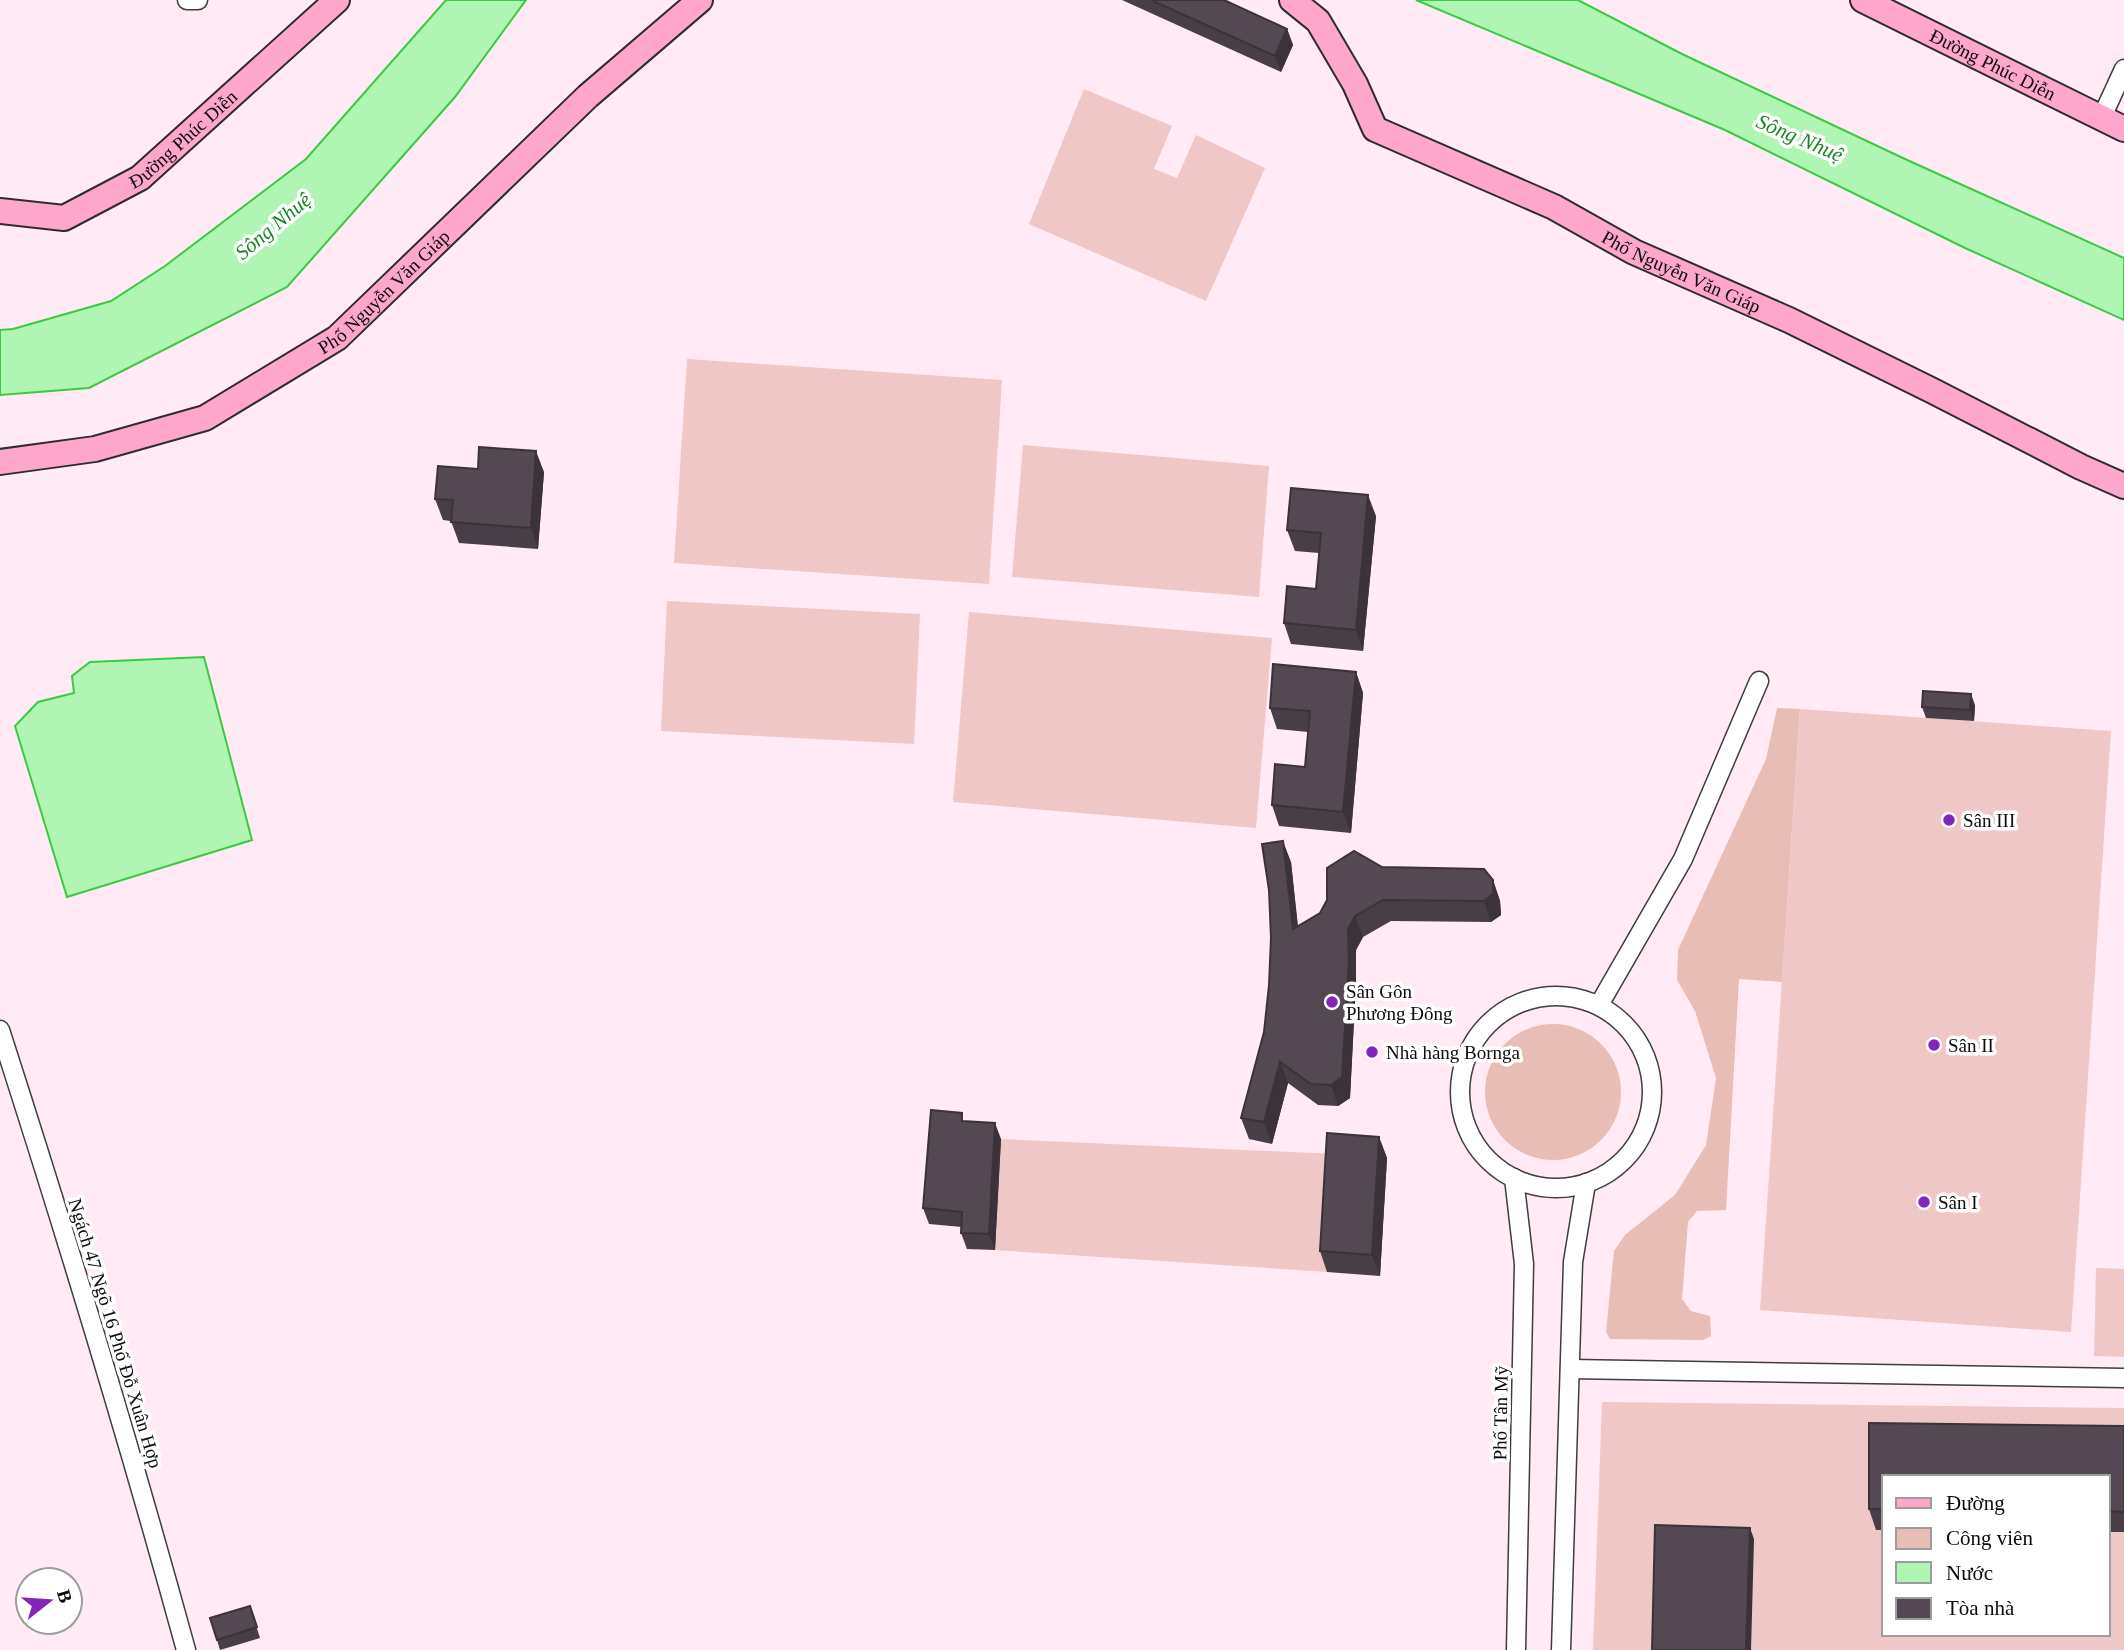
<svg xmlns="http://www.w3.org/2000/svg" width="2124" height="1650" viewBox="0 0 2124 1650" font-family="Georgia,serif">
<rect width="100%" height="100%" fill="#ffeaf5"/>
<g fill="#e8bdb5">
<polygon points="1777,708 1800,709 1782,982 1739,979 1726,1210 1697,1211 1688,1222 1682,1299 1691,1311 1710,1316 1711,1336 1703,1340 1610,1339 1606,1332 1614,1251 1625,1235 1675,1195 1706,1145 1716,1078 1695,1011 1677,980 1678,950 1766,759"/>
<circle cx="1553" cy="1092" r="68"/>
</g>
<g fill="#efc7c7" fill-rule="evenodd">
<polygon points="1084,89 1172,126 1154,169 1177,178 1196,135 1265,168 1206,301 1029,224"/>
<polygon points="687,359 1002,380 989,584 674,563"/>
<polygon points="1023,445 1269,466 1259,597 1012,577"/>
<polygon points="667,601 920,614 914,744 661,731"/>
<polygon points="969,612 1272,638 1256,828 953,802"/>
<polygon points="1800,709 2111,731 2071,1332 1760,1310"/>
<polygon points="1001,1139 1335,1154 1327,1272 995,1250"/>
<polygon points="2096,1268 2124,1269 2124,1357 2094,1356"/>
<path d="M1602,1402L2124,1408V1650H1593ZM1884,1477H2108V1634H1884Z"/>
</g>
<g fill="#b0f5b3" stroke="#38cb43" stroke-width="2">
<polygon points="446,0 526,0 455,97 287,287 89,388 0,395 0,330 13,329 111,301 165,266 306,159"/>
<polygon points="1416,0 1578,0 1682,54 1905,159 2124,258 2124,320 1965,248 1725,130"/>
<polygon points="204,657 252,840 67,897 15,726 38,702 74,693 72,676 90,662"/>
</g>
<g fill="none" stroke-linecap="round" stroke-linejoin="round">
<defs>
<g id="street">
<polyline points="187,0 198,0"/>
<polyline points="2101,119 2124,69"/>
<circle cx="1556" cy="1092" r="96"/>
<polyline points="1599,1005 1683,859 1759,681"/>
<path d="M0,1030C66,1235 129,1442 186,1650"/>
<polyline points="1514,1178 1524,1264 1516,1650"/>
<polyline points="1570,1369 2124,1378"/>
<polyline points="1561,1650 1573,1262 1586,1183"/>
</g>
<g id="secondary">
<path id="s1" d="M1292,0L1318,21L1355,84L1375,129L1554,207L1634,252L1789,320L1933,391L2081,467L2124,486"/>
<path id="s2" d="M1863,0L2124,129"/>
<path id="s3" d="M0,211L64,218L140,178L337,0"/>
<path id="s4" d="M0,462L95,449L205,418L337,338L588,96L700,0"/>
</g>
</defs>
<use href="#street" stroke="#3e3e3e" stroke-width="21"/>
<use href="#secondary" stroke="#2d2d2d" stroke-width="28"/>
<use href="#street" stroke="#fff" stroke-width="18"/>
<use href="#secondary" stroke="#fea6cc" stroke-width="24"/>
</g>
<g fill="#483e47">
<polygon points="1122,0 1224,0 1287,29 1293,45 1281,72"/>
<polygon points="478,469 544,472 538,549 459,543 451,521 443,520 435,499"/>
<polygon points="1376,516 1363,651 1291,644 1284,623 1316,589 1319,553 1295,551 1287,530"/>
<polygon points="1356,672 1363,693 1351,833 1279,826 1272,805 1305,767 1308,732 1277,729 1270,708"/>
<polygon points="1975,705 1974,721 1926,718 1922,707"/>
<polygon points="1291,862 1298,926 1320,913 1382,867 1493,880 1500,901 1501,915 1491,922 1391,921 1363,937 1356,950 1356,982 1350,1098 1338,1106 1318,1105 1288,1083 1272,1144 1249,1139 1241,1118 1264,1032"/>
<polygon points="965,1121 1001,1139 995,1250 967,1249 961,1233 962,1227 929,1224 923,1208"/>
<polygon points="1379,1137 1387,1158 1380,1276 1327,1272 1320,1251"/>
<polygon points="1869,1423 2124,1426 2124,1532 2108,1532 2108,1477 1884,1477 1884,1530 1876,1530 1869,1509"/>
<polygon points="250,1606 260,1638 220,1650 217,1640"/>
</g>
<g fill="#3b323a">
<polygon points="1287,29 1293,45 1281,72 1275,56"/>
<polygon points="536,451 544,472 538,549 531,528"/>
<polygon points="1368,495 1376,516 1363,651 1356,630"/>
<polygon points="1356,672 1363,693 1351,833 1343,812"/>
<polygon points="1971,694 1975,705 1974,721 1970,710"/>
<polygon points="1283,841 1291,862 1300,950 1293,929"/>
<polygon points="1493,880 1500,901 1501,915 1491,922 1484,901"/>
<polygon points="1355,916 1363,937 1356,950 1356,982 1350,1098 1338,1106 1331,1085 1348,929"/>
<polygon points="1280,1062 1288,1083 1272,1144 1264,1122"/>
<polygon points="995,1123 1001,1139 995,1250 989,1234"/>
<polygon points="1379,1137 1387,1158 1380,1276 1372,1255"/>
<polygon points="1750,1528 1754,1539 1751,1650 1746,1650"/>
</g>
<g fill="#544853" stroke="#3b323a" stroke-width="2">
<polygon points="1151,0 1224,0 1287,29 1275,56"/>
<polygon points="479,447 536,451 531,528 451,522 453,500 435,499 438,466 478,469"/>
<polygon points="1291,488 1368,495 1356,630 1284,623 1287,586 1316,589 1321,533 1287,530"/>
<polygon points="1273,664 1356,672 1343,812 1272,805 1275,764 1305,767 1310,711 1270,708"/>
<polygon points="1923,691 1971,694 1970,710 1922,707"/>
<polygon points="1283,841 1293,929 1320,913 1327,900 1327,868 1354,851 1382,867 1484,869 1493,880 1493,894 1484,901 1383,900 1355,916 1348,929 1349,961 1342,1077 1331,1085 1311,1084 1280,1062 1264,1122 1241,1118 1264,1032 1269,985 1271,938 1269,890 1262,844"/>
<polygon points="931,1110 962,1113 962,1121 995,1123 989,1234 961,1233 962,1212 923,1208"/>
<polygon points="1327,1133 1379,1137 1372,1255 1320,1251"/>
<polygon points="1869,1423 2124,1426 2124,1512 2108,1511 2108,1477 1884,1477 1884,1509 1869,1509"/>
<polygon points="1655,1525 1750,1528 1746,1650 1652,1650"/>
<polygon points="250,1606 257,1627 217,1640 210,1618"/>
</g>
<g fill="#8226b9" stroke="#fff" stroke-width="2.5">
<circle cx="1949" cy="820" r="7"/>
<circle cx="1332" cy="1002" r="7"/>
<circle cx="1934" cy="1045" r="7"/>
<circle cx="1372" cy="1052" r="7"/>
<circle cx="1924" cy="1202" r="7"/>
</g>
<g text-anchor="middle" stroke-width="7" stroke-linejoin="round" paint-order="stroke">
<g font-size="19" fill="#0b0b0b" stroke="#fff">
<text dy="7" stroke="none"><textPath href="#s2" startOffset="145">Đường Phúc Diễn</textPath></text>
<text dy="7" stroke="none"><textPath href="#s3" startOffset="208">Đường Phúc Diễn</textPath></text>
<text dy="7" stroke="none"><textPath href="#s1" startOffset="494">Phố Nguyễn Văn Giáp</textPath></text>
<text dy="7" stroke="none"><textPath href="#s4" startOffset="430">Phố Nguyễn Văn Giáp</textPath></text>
<text transform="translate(116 1333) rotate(73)" y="7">Ngách 47 Ngõ 16 Phố Đỗ Xuân Hợp</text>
<text transform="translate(1500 1413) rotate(-89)" y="7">Phố Tân Mỹ</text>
</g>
<g font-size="19" fill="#0b0b0b" stroke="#fff" text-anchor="start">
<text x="1963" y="827">Sân III</text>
<text x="1346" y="998">Sân Gôn<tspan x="1346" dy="22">Phương Đông</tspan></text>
<text x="1948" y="1052">Sân II</text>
<text x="1386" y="1059">Nhà hàng Bornga</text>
<text x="1938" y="1209">Sân I</text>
</g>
<g font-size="21" font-style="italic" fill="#168523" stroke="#fff">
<text transform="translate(1800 138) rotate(23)" y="7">Sông Nhuệ</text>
<text transform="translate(273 226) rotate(-40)" y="7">Sông Nhuệ</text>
</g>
</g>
<rect x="1882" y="1475" width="228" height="161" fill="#ffffff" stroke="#9d9d9d" stroke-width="2"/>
<rect x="1896" y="1498" width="35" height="10" fill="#fea6cc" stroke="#9d9d9d" stroke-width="2"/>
<text x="1946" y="1510" font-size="21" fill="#0b0b0b">Đường</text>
<rect x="1896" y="1528" width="35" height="21" fill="#e8bdb5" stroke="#9d9d9d" stroke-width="2"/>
<text x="1946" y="1545" font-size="21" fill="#0b0b0b">Công viên</text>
<rect x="1896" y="1562" width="35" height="21" fill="#b0f5b3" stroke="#9d9d9d" stroke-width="2"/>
<text x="1946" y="1580" font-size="21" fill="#0b0b0b">Nước</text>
<rect x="1896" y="1598" width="35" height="21" fill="#544853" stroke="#9d9d9d" stroke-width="2"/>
<text x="1946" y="1615" font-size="21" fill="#0b0b0b">Tòa nhà</text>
<g transform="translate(49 1601) rotate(73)"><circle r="33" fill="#ffffff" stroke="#9d9d9d" stroke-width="2"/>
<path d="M0-5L12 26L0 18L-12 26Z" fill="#8226b9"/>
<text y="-10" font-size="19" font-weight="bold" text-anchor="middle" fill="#0b0b0b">B</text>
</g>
</svg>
